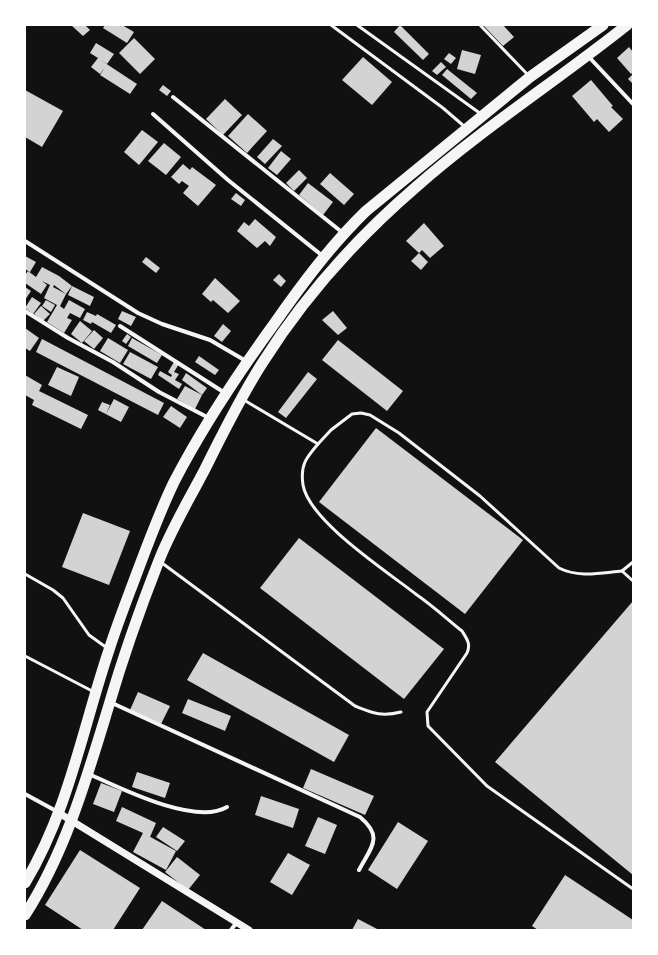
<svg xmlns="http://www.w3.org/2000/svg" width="658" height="955" viewBox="0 0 658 955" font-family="Overpass,sans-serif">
<rect width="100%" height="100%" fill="#111"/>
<g fill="#d3d3d3">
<polygon points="71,25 85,25 90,30 83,36"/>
<polygon points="105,25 122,25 134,32 127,43 103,28"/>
<polygon points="400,25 429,54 423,60 394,32"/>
<polygon points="483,25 503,25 514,37 503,46"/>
<polygon points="134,38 155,59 140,74 119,53"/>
<polygon points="96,43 114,54 107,64 99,59 137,84 130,94 100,75 105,67 100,74 91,67 98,58 90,53"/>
<polygon points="629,47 633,52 633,72 631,74 617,58"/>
<polygon points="462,50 481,55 475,74 457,69"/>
<polygon points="449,53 456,58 451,64 444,59"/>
<polygon points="363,57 392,82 372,105 342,80"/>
<polygon points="441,62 446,67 437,75 432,71"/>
<polygon points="447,69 477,93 471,99 442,75"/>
<polygon points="633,74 633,84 628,79"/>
<polygon points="591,80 613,106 611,107 623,119 609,132 597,119 594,122 572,96"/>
<polygon points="163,85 171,91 167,96 159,90"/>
<polygon points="25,90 63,111 42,147 25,137"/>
<polygon points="225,99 242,115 223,135 206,119"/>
<polygon points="248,114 267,131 247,153 228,136"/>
<polygon points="142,130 158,142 139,165 124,152"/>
<polygon points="273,139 282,146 265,164 257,157"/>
<polygon points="164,143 181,157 166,175 148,161"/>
<polygon points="281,151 291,159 277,175 268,168"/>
<polygon points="183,164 190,170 192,167 216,185 198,206 183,193 189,186 182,181 179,184 171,177"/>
<polygon points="299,170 307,178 294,191 286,183"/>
<polygon points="330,173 354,194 344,205 320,184"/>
<polygon points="308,183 333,202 323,215 299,195"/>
<polygon points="236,193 245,200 241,206 231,199"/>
<polygon points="255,219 276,237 270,246 265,241 257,248 237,231 244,222 249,226"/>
<polygon points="424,223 444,246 430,258 422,250 419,253 406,241"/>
<polygon points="419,253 428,262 421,270 411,261"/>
<polygon points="25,256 36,262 30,272 25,269"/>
<polygon points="146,257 160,268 156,273 142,262"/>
<polygon points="42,267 59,276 72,286 66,294 54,285 53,287 66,294 60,306 64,309 69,300 85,309 80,318 70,313 67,318 72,320 64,333 47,322 57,305 44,298 50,285 42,281 47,285 41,294 25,283 25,275 28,271 36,277"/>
<polygon points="279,274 286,281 281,287 273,280"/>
<polygon points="215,278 240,301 228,313 213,300 211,302 202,294"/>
<polygon points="72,286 94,297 90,306 68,295"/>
<polygon points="25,287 31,291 25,300"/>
<polygon points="32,297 41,303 33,314 25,308"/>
<polygon points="46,300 55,305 51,312 42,306"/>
<polygon points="41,306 50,314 43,321 34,314"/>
<polygon points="122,311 136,317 131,326 118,319"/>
<polygon points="333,311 347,328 338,335 322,320"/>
<polygon points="87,312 96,316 97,314 116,325 111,333 92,322 91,324 83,320"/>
<polygon points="80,321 92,331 82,343 71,334"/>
<polygon points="223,324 231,331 222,342 214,336"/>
<polygon points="25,328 39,338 30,351 25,348"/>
<polygon points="94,330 103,338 94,349 84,341"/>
<polygon points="127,334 131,337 126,344 122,341"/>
<polygon points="108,338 128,350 120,363 100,351"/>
<polygon points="132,338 162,355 157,363 128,346"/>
<polygon points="42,339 164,403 158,415 36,352"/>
<polygon points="338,340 403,391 387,411 322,360"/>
<polygon points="130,352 158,367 151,379 123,364"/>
<polygon points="199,356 219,370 215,375 195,362"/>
<polygon points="174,362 179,364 174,372 179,374 175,380 182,384 179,389 158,375 160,371 171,377 172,375 168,372"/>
<polygon points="57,367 79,377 71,396 48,385"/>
<polygon points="308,372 317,379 286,418 278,412"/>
<polygon points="186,373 207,388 202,395 182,380"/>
<polygon points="25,375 42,385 39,391 88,415 81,429 32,405 34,400 25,395"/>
<polygon points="185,386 202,395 195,409 177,399"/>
<polygon points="114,399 129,407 121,422 98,410 102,402 110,405 106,414"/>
<polygon points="171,406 187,417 180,428 163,417"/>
<polygon points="376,428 523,540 465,614 319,502"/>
<polygon points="83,513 130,531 109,585 62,567"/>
<polygon points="299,538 444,649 404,699 260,588"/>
<polygon points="633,601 633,875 495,762"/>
<polygon points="203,653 349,735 334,762 187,680"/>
<polygon points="138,692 170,706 161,724 130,710"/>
<polygon points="188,699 231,716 225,731 182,713"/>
<polygon points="311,769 374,796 365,815 303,788"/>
<polygon points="137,772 170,783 165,798 132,787"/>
<polygon points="101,783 122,791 114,812 93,804"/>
<polygon points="261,796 299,809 293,828 255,815"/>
<polygon points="122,807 156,823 150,837 145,834 176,851 166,870 133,852 143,833 116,821"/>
<polygon points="318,817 337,825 325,854 305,846"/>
<polygon points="398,822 428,841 397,889 368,870"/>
<polygon points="163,827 185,841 177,851 156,837"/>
<polygon points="80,850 140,888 113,930 83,930 45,905"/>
<polygon points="288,853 310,865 292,895 270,882"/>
<polygon points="177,857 200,875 188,890 165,872"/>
<polygon points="565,875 633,920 633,930 538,930 532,926"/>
<polygon points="162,901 206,930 142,930"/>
<polygon points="358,919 379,930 352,930"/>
</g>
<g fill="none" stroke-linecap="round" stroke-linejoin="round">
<g stroke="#f5f5f5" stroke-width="3">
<polyline points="331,25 443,108 465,127"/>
<polyline points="357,25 481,114"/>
<polyline points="480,25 528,75"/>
<path d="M244,400L318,444C306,458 300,465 303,485C309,521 388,572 417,595C433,606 447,619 462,631C467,639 471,644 467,653L427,712L428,726L487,786L633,889"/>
<path d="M318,444L331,430L352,414L361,413L370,415L399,433L480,496L559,568C579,578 600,573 622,571"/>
<polyline points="633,562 622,571 633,581"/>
<path d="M162,563L355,706C373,713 381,717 401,712"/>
<polyline points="25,574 53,590 63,598 89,635 107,648"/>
<polyline points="25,656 94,692"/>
</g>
<g stroke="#f5f5f5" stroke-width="4">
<polyline points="588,56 633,104"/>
<polyline points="173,97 343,233"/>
<polyline points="153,114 228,180 324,257"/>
<polyline points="25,241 138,313 162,324 210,340 246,361"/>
<polyline points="25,311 68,338 113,362 159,392 209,418"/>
<polyline points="120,326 225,393"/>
<path d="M112,703L360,817C384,837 371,847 359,870"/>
<path d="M89,774C120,788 195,826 227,807"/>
<polyline points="25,794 58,812"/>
<polyline points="231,930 237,922"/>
</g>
<polyline stroke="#f5f5f5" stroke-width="7" points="59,813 249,930"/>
<g stroke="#f5f5f5" stroke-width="11">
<path d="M25,883C69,809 82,730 109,650C117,625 126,602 135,578C147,546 159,513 174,482C203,426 237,375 274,324C302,284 331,245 366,211L530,77L603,25"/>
<path d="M25,915C66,851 87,777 109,705C123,657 140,609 158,563C170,531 189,500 205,469C223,433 241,396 263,362C304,297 358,237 416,187C483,128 558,80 627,25"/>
</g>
</g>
<rect width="658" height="955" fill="none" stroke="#ffffff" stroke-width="52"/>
</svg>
